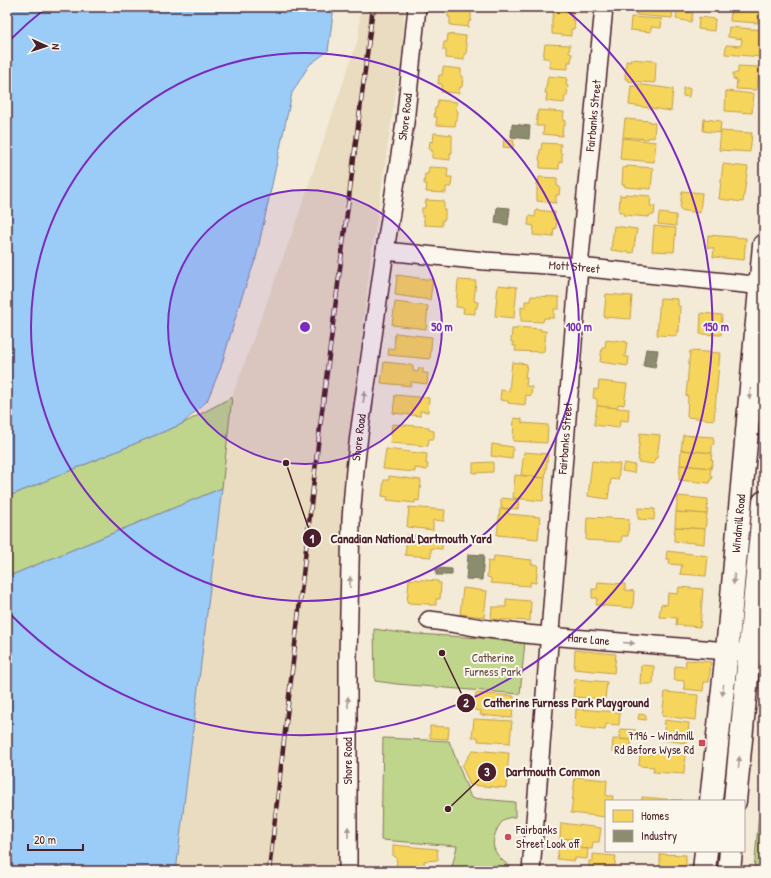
<svg xmlns="http://www.w3.org/2000/svg" width="771" height="878" viewBox="0 0 771 878" font-family="'Patrick Hand',sans-serif">
<rect width="100%" height="100%" fill="#f3ebd8"/>
<filter id="ink" filterUnits="userSpaceOnUse"><feTurbulence type="fractalNoise" baseFrequency=".025" numOctaves="2"/><feDisplacementMap in="SourceGraphic" scale="8" xChannelSelector="R" yChannelSelector="G"/><feConvolveMatrix kernelMatrix="1 2 1 2 8 2 1 2 1" color-interpolation-filters="sRGB"/></filter>
<g filter="url(#ink)">
<polygon fill="#e9dcc0" points="360,7 404,7 403,44 371,257 350,438 344,735 339,871 176,871 232,397 296,222 359,36"/>
<g fill="#bfd58b" stroke="#847a5b">
<polygon points="232,397 222,488 7,577 7,497 182,424"/>
<polygon points="374,629 402,633 525,641 520,694 397,684 375,681"/>
<path d="M383,738L449,741L471,798L515,802V817C512,817 508,818 505,819C498,824 491,840 494,848C497,857 504,862 511,867L512,871H451L457,846L381,840Z"/>
<polygon points="764,756 764,871 754,871"/>
</g>
<g fill="#9bccf7" stroke="#7b87a5">
<polygon points="7,7 334,7 328,51 309,65 292,93 256,258 241,299 221,367 207,401 182,424 7,497"/>
<polygon points="222,488 176,871 7,871 7,577"/>
</g>
<g fill="#f6d55c" stroke="#c29e4d">
<polygon points="451,7 470,7 470,11 471,11 471,21 469,21 468,27 450,25 450,17 448,17 448,9 451,10"/>
<polygon points="636,7 673,7 672,18 636,15"/>
<polygon points="731,7 759,7 758,23 730,21"/>
<polygon points="554,10 573,12 572,20 575,20 574,29 571,29 571,36 552,34 552,17 553,17"/>
<polygon points="677,11 693,13 691,22 676,19"/>
<polygon points="631,17 662,19 661,28 651,27 651,32 630,30"/>
<polygon points="699,17 715,19 714,31 698,29"/>
<polygon points="729,27 764,30 762,57 725,54 726,45 741,46 742,39 728,37"/>
<polygon points="448,34 466,36 465,44 467,44 466,55 464,54 464,60 446,58 446,50 443,50 444,42 447,42"/>
<polygon points="545,44 570,45 569,53 572,54 571,62 568,62 568,69 550,68 550,60 549,60 549,58 543,58"/>
<polygon points="630,59 656,61 655,83 628,81 628,79 625,79 626,61 630,62"/>
<polygon points="738,66 759,67 757,90 736,89 737,80 733,79 733,73 738,73"/>
<polygon points="443,67 461,69 461,77 463,77 462,87 460,87 459,93 441,92 442,84 438,84 439,75 442,75"/>
<polygon points="548,76 567,78 566,85 568,86 567,96 565,96 564,103 546,101 547,93 545,93"/>
<polygon points="636,84 673,89 671,111 629,105 631,86 636,86"/>
<polygon points="683,88 690,88 689,97 683,96"/>
<polygon points="726,91 754,94 752,113 725,111"/>
<polygon points="438,100 457,102 456,110 458,111 457,120 456,120 455,126 436,125 437,117 434,117 435,108 437,108"/>
<polygon points="538,110 564,112 563,121 565,121 565,126 563,126 562,136 543,134 544,126 536,126"/>
<polygon points="625,119 650,121 650,122 655,123 654,138 649,137 648,139 623,137"/>
<polygon points="704,119 721,121 720,133 703,131"/>
<polygon points="721,131 752,133 750,152 719,150"/>
<polygon points="434,133 452,135 452,153 450,153 450,160 432,158 432,150 429,150 430,141 433,142"/>
<polygon points="622,138 656,142 654,162 620,159"/>
<polygon points="504,139 514,141 513,148 503,147"/>
<polygon points="542,143 561,144 560,153 562,153 562,162 559,162 559,169 540,168 540,160 539,160 540,150 541,150"/>
<polygon points="723,164 748,167 743,202 719,199"/>
<polygon points="627,166 653,168 651,189 625,187 625,185 622,185 623,167 627,168"/>
<polygon points="429,167 448,168 447,177 452,177 451,187 446,187 446,193 426,192 427,184 424,184 425,174 428,174"/>
<polygon points="539,177 557,178 557,186 560,187 559,195 556,195 556,203 537,201 537,183 538,183"/>
<polygon points="682,191 702,193 700,213 680,210"/>
<polygon points="625,194 651,196 650,206 655,206 654,215 649,215 649,217 623,215 623,212 619,212 620,195 625,196"/>
<polygon points="426,200 444,201 444,210 445,210 445,220 442,220 442,226 424,225 424,217 422,217 422,208 425,208"/>
<polygon points="536,210 555,212 554,220 557,220 556,229 554,228 553,237 533,235 534,226 528,225 529,216 535,217"/>
<polygon points="659,213 676,215 676,226 658,224"/>
<polygon points="614,226 637,229 633,253 611,250"/>
<polygon points="654,226 676,228 674,252 652,251"/>
<polygon points="708,235 746,238 744,260 713,257 714,248 707,248"/>
<polygon points="397,275 433,280 430,300 395,295"/>
<polygon points="458,280 476,281 474,301 478,302 477,308 475,308 475,314 463,313 464,308 456,307"/>
<polygon points="498,285 517,287 514,318 495,316"/>
<polygon points="606,294 632,296 630,319 604,317"/>
<polygon points="531,296 559,297 559,309 554,309 554,318 544,318 543,322 521,321 521,307 525,308 525,301 530,301"/>
<polygon points="660,298 678,299 678,306 680,306 679,332 677,331 677,336 657,335"/>
<polygon points="395,302 428,306 426,329 392,325"/>
<polygon points="701,313 722,315 721,335 700,334"/>
<polygon points="517,327 541,329 541,331 546,331 544,352 515,351 516,346 513,346 513,342 511,342 512,329 517,329"/>
<polygon points="395,333 432,337 430,359 388,355 389,348 394,349"/>
<polygon points="606,340 615,341 616,340 627,342 625,357 629,357 628,366 600,362 602,347 605,347"/>
<polygon points="690,351 720,353 714,420 687,417 688,396 686,396"/>
<polygon points="384,362 413,365 413,371 418,372 419,368 423,368 423,373 428,373 427,384 411,382 411,386 381,383"/>
<polygon points="512,362 527,364 525,378 527,378 526,386 532,387 531,396 526,395 525,405 508,403 508,401 500,400 501,390 509,391"/>
<polygon points="599,381 627,384 624,405 618,404 617,408 597,406 597,399 593,398 594,389 598,390"/>
<polygon points="395,395 429,398 428,412 420,411 420,416 393,413"/>
<polygon points="597,406 629,409 628,421 620,420 619,428 594,425"/>
<polygon points="514,418 522,419 522,423 548,425 547,443 513,441"/>
<polygon points="392,424 429,427 429,430 434,431 434,439 429,439 428,446 390,443"/>
<polygon points="640,433 660,435 657,458 655,458 654,464 638,462 639,456 638,456"/>
<polygon points="683,435 713,437 714,444 712,446 712,453 681,450"/>
<polygon points="492,444 513,447 512,459 491,456"/>
<polygon points="386,449 427,454 426,464 428,464 427,470 415,468 415,472 383,469"/>
<polygon points="681,450 712,453 711,459 713,461 712,465 711,468 680,465"/>
<polygon points="524,452 548,454 545,478 521,475"/>
<polygon points="592,461 620,464 618,480 611,479 608,499 588,496"/>
<polygon points="493,462 493,472 473,473 473,463"/>
<polygon points="624,463 635,465 634,473 622,471"/>
<polygon points="680,465 711,468 710,474 712,476 711,480 709,481 709,483 679,480"/>
<polygon points="515,475 545,478 543,501 513,498"/>
<polygon points="389,476 421,480 419,501 415,500 415,503 387,500 388,497 382,496 384,480 389,480"/>
<polygon points="678,496 708,499 707,514 676,512"/>
<polygon points="501,498 519,500 518,509 501,508"/>
<polygon points="409,507 445,510 444,521 433,520 433,530 407,527"/>
<polygon points="638,508 655,509 654,520 638,519"/>
<polygon points="500,509 508,509 508,514 540,517 538,539 497,535"/>
<polygon points="676,512 707,514 705,529 675,527"/>
<polygon points="587,517 629,519 628,536 622,536 621,542 586,540"/>
<polygon points="675,527 705,529 704,544 674,541"/>
<polygon points="407,535 443,538 442,549 431,548 431,557 405,555"/>
<polygon points="667,551 708,556 706,576 680,574 682,565 669,564 670,559 666,559"/>
<polygon points="494,556 532,560 531,564 538,565 536,583 530,582 530,586 491,583 491,578 487,577 488,561 493,562"/>
<polygon points="409,579 438,581 438,583 441,583 440,599 436,599 436,605 429,605 429,604 407,603"/>
<polygon points="598,582 625,584 625,590 634,591 633,608 596,605 597,598 592,598 592,589 597,589"/>
<polygon points="679,587 703,589 700,627 676,625 677,618 659,617 661,604 667,605 668,593 678,594"/>
<polygon points="463,588 487,591 484,617 460,614"/>
<polygon points="506,599 531,601 530,621 491,619 492,607 506,607"/>
<polygon points="575,650 616,654 614,673 574,669"/>
<polygon points="686,660 711,662 709,682 704,682 703,691 684,689 684,681 674,680 675,666 685,667"/>
<polygon points="641,665 654,666 653,684 640,684"/>
<polygon points="575,679 607,682 605,699 573,697"/>
<polygon points="665,692 698,695 696,720 662,716"/>
<polygon points="476,693 514,696 512,718 480,715 481,711 474,710"/>
<polygon points="576,709 620,712 619,725 606,724 605,730 575,727"/>
<polygon points="639,714 646,715 646,720 638,719"/>
<polygon points="474,719 512,721 510,743 478,741 478,737 472,737"/>
<polygon points="665,720 689,723 687,743 663,740"/>
<polygon points="430,726 449,727 448,739 430,738"/>
<polygon points="620,729 636,730 636,740 620,739"/>
<polygon points="613,739 631,740 631,752 612,751"/>
<polygon points="473,750 509,753 506,788 470,785 462,766"/>
<polygon points="654,753 685,754 684,774 653,772 654,767 639,766 640,754 654,754"/>
<polygon points="575,777 607,780 606,796 613,796 612,801 606,801 606,817 571,813"/>
<polygon points="642,797 675,800 682,800 682,801 642,801"/>
<polygon points="561,823 601,828 599,842 593,842 592,849 577,848 578,840 560,838"/>
<polygon points="560,838 578,840 577,848 588,849 587,859 575,858 575,861 557,859"/>
<polygon points="393,845 437,849 438,860 424,861 425,871 397,871 396,864 397,864 396,857 393,856"/>
<polygon points="593,854 616,856 614,871 593,871 593,869 589,868 589,861 593,861"/>
<polygon points="660,854 686,855 686,871 660,871"/>
</g>
<g fill="#8c8c6e" stroke="#786b5a">
<polygon points="512,124 530,126 529,139 511,137"/>
<polygon points="497,207 510,208 508,225 495,223"/>
<polygon points="646,349 658,350 655,368 643,366"/>
<polygon points="468,554 484,555 482,580 466,579"/>
<polygon points="436,568 452,569 452,575 436,575"/>
</g>
<g fill="none" stroke-linecap="round" stroke-linejoin="round">
<defs>
<g id="street">
<path id="s1" d="M385,251L485,261L579,267L764,286"/>
<path id="s2" d="M429,620C469,625 509,634 549,636L739,652"/>
<path id="s3" d="M348,871V658L351,519L355,470L359,435L385,251L405,123L417,7"/>
<path id="s4" d="M531,871L579,267L604,7"/>
</g>
<g id="secondary">
<path id="s5" d="M711,801L727,651L764,245"/>
<polyline points="735,801 764,502"/>
<polyline points="704,871 706,851"/>
<polyline points="729,871 731,851"/>
</g>
</defs>
<use href="#street" stroke="#4a1f2b" stroke-width="20"/>
<use href="#secondary" stroke="#4a1f2b" stroke-width="25"/>
<use href="#street" stroke="#fbf7ec" stroke-width="17"/>
<use href="#secondary" stroke="#fbf7ec" stroke-width="22"/>
<defs>
<polyline id="rail" points="269,871 320,427 373,7"/>
</defs>
<use href="#rail" stroke="#4a1f2b" stroke-width="4.5"/>
<use href="#rail" stroke="#fbf7ec" stroke-width="3" stroke-dasharray="9" stroke-linecap="butt"/>
</g>
<defs><path id="oneway-solid" d="M-6-.8H1V-3.2L6.5 0L1 3.2V.8H-6Z"/></defs>
<g fill="#ab9695">
<use href="#oneway-solid" transform="translate(750 394) rotate(95)"/>
<use href="#oneway-solid" transform="translate(364 397) rotate(-82)"/>
<use href="#oneway-solid" transform="translate(734 579) rotate(95)"/>
<use href="#oneway-solid" transform="translate(350 582) rotate(-89)"/>
<use href="#oneway-solid" transform="translate(629 643) rotate(5)"/>
<use href="#oneway-solid" transform="translate(723 690) rotate(96)"/>
<use href="#oneway-solid" transform="translate(348 702) rotate(-90)"/>
<use href="#oneway-solid" transform="translate(739 762) rotate(-85)"/>
<use href="#oneway-solid" transform="translate(348 832) rotate(-90)"/>
</g>
</g>
<circle cx="305" cy="327" r="137" fill="#7b2cbf" fill-opacity=".12"/>
<g fill="none" stroke="#7b2cbf" stroke-width="2">
<circle cx="305" cy="327" r="137"/>
<circle cx="305" cy="327" r="274"/>
<path d="M9 41A411 411 0 0 1 46 8M564 8A411 411 0 1 1 9 613"/>
</g>
<g fill="#d1495b" stroke="#fbf7ec" stroke-width="1.5">
<rect x="698" y="739" width="8" height="8" rx="2"/>
<circle cx="508" cy="837" r="4"/>
</g>
<g text-anchor="middle" stroke-width="4" stroke-linejoin="round" paint-order="stroke">
<g font-size="12" fill="#4a1f2b" stroke="#fbf7ec">
<text dy="4" stroke="none"><textPath href="#s4" startOffset="758">Fairbanks Street</textPath></text>
<text dy="4" stroke="none"><textPath href="#s3" startOffset="758">Shore Road</textPath></text>
<text dy="4" stroke="none"><textPath href="#s1" startOffset="190">Mott Street</textPath></text>
<text dy="4" stroke="none"><textPath href="#s3" startOffset="434">Shore Road</textPath></text>
<text dy="4" stroke="none"><textPath href="#s4" startOffset="434">Fairbanks Street</textPath></text>
<text dy="4" stroke="none"><textPath href="#s5" startOffset="279">Windmill Road</textPath></text>
<text dy="4" stroke="none"><textPath href="#s2" startOffset="161">Hare Lane</textPath></text>
<text transform="translate(348 761) rotate(-90)" y="4">Shore Road</text>
</g>
<g font-size="12" fill="#674c43" stroke="#fbf7ec">
<text x="493" y="662">Catherine<tspan x="493" dy="14">Furness Park</tspan></text>
</g>
<g font-size="12" fill="#4a1f2b" stroke="#fbf7ec" text-anchor="end">
<text x="694" y="740">7196 - Windmill<tspan x="694" dy="14">Rd Before Wyse Rd</tspan></text>
<text x="516" y="834" text-anchor="start">Fairbanks<tspan x="516" dy="14">Street Look off</tspan></text>
</g>
</g>
<circle cx="305" cy="327" r="6" fill="#7b2cbf" stroke="#fbf7ec" stroke-width="2"/>
<g font-size="12" text-anchor="middle" font-weight="bold" fill="#7b2cbf" stroke="#fbf7ec" stroke-width="4" stroke-linejoin="round" paint-order="stroke">
<text x="442" y="331">50 m</text>
<text x="579" y="331">100 m</text>
<text x="716" y="331">150 m</text>
</g>
<path fill="none" stroke="#4a1f2b" stroke-width="1.5" d="M286 463L312 538M442 653L466 703M448 809L487 772"/>
<g fill="#4a1f2b" stroke="#fbf7ec" stroke-width="1.5">
<circle cx="286" cy="463" r="4"/>
<circle cx="442" cy="653" r="4"/>
<circle cx="448" cy="809" r="4"/>
<circle cx="312" cy="538" r="10"/>
<circle cx="466" cy="703" r="10"/>
<circle cx="487" cy="772" r="10"/>
</g>
<g font-size="12" text-anchor="middle" font-weight="bold" fill="#fff">
<text x="312" y="543">1</text>
<text x="466" y="707">2</text>
<text x="487" y="776">3</text>
</g>
<g font-size="13" text-anchor="middle" font-weight="bold" fill="#4a1f2b" stroke="#fbf7ec" stroke-width="4" stroke-linejoin="round" paint-order="stroke">
<text x="411" y="543">Canadian National Dartmouth Yard</text>
<text x="566" y="707">Catherine Furness Park Playground</text>
<text x="553" y="776">Dartmouth Common</text>
</g>
<rect width="771" height="878" fill="none" stroke="#fbf7ec" stroke-width="24"/>
<rect x="12" y="12" width="747" height="854" fill="none" stroke="#4a1f2b" stroke-width="1.5" filter="url(#ink)"/>
<rect x="605" y="800" width="140" height="52" fill="#fbf7ec" stroke="#b4a19f"/>
<rect x="613" y="810" width="20" height="12" fill="#f6d55c" stroke="#b4a19f"/>
<text x="641" y="820" font-size="12" fill="#4a1f2b">Homes</text>
<rect x="613" y="830" width="20" height="12" fill="#8c8c6e" stroke="#b4a19f"/>
<text x="641" y="840" font-size="12" fill="#4a1f2b">Industry</text>
<g transform="translate(46 46) rotate(93)" stroke="#fbf7ec" stroke-width="3" paint-order="stroke">
<path d="M0-3L7 15L0 10L-7 15Z" fill="#4a1f2b"/>
<text y="-6" font-size="11" font-weight="bold" text-anchor="middle" fill="#4a1f2b">N</text>
</g>
<path d="M28 844v6h55v-6" fill="none" stroke="#4a1f2b" stroke-width="2"/>
<text x="34" y="844" font-size="12" fill="#4a1f2b" stroke="#fbf7ec" stroke-width="3" paint-order="stroke">20 m</text>
</svg>
